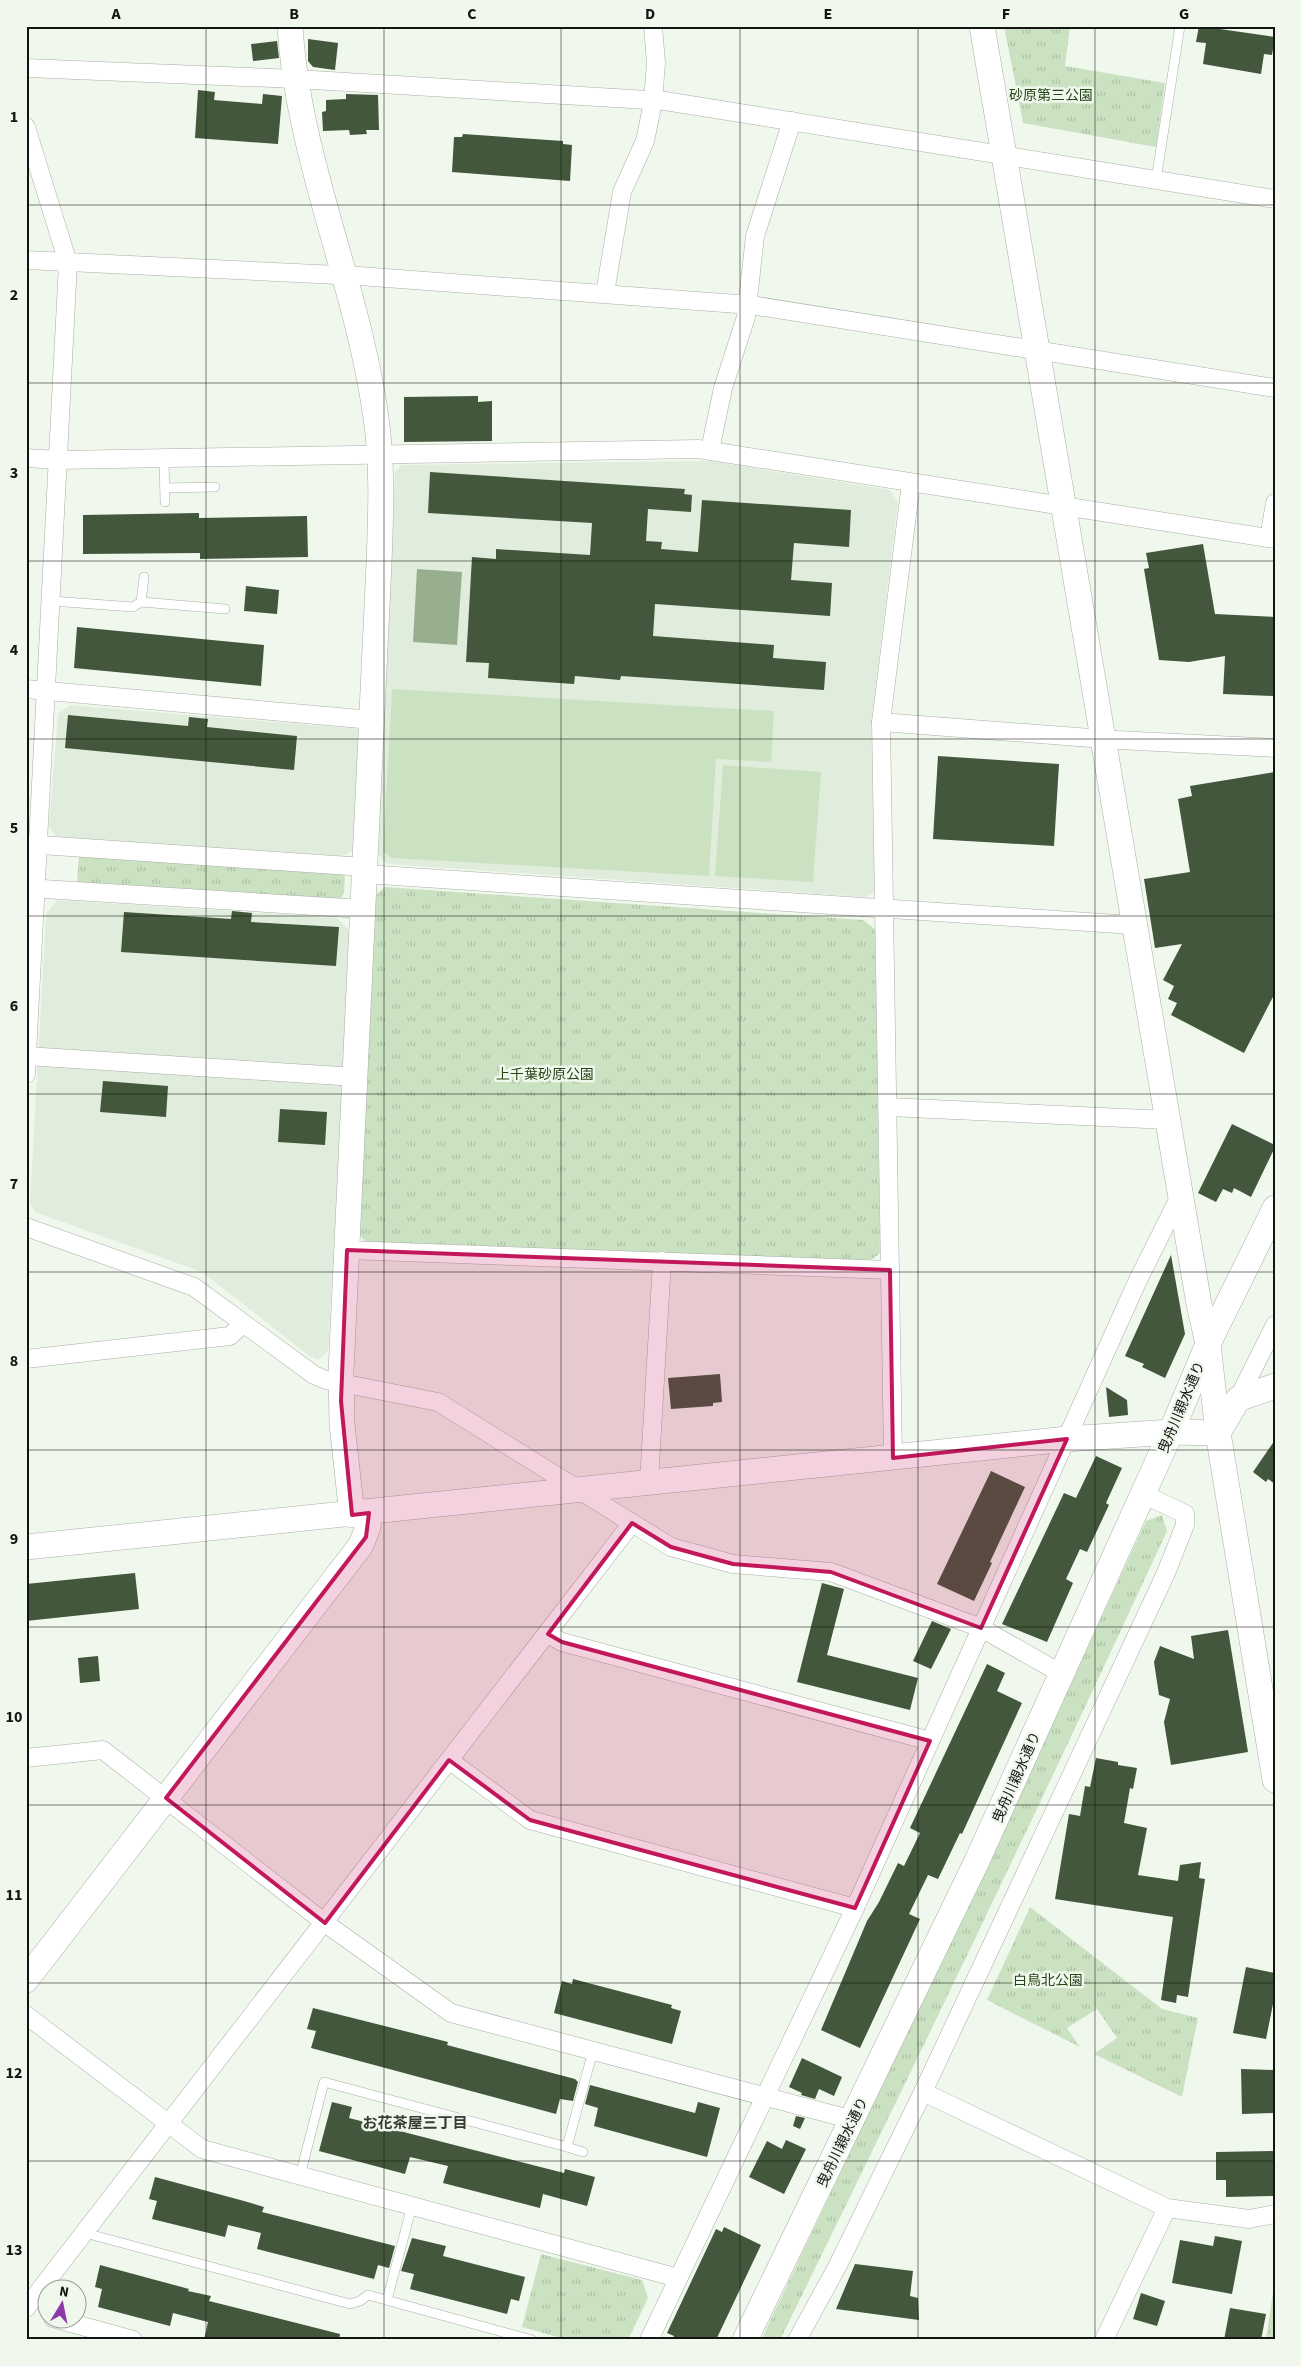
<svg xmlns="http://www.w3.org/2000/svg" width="1301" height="2366" viewBox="0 0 1301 2366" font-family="'Source Sans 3','Noto Sans JP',sans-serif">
<defs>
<pattern id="park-tufts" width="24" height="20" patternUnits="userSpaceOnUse" patternTransform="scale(1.25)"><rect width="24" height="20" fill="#cbe2c2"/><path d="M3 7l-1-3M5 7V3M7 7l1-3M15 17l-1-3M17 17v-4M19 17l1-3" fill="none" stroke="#adc1a6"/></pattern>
</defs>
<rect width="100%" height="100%" fill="#f0f7ed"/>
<g fill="#e1eddc">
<polygon points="710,461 890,490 898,502 871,723 875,891 865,897 387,864 378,854 351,851 343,856 57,837 49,827 58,714 70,705 383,731 395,472 402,465"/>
<polygon points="57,900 337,918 352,933 328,1351 318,1360 308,1355 202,1272 35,1212 30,1202 46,914"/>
</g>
<g fill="#cbe2c2">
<polygon points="392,689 774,711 771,762 716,759 709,876 391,858 383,851"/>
<polygon points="723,765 821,772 813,882 715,876"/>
</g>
<g fill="url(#park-tufts)">
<polygon points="1004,26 1070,26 1065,66 1165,83 1156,147 1023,123"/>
<polygon points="79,854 339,870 345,876 344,893 340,900 77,884"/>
<polygon points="385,887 863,920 875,929 880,1253 871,1260 369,1246 359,1234 376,895"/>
<path d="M1162,1515L1167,1531C1042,1802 912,2071 780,2340H761L1022,1790L1146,1521Z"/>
<polygon points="1030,1907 1162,2009 1198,2018 1182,2097 1094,2054 1117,2038 1097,2009 1067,2028 1080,2047 987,2000"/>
<polygon points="541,2254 642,2280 648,2298 628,2340 568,2340 522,2327"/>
<polygon points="1273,2292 1275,2292 1275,2340 1266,2340"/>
</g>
<polygon fill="#97af8e" points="417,569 462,572 457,645 413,642"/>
<g fill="#42573b">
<polygon points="1199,26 1275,37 1272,55 1264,54 1261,74 1203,64 1206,43 1196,42"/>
<polygon points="308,39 338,43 335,70 313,67 308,61"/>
<polygon points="277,41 279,58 253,61 251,44"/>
<polygon points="198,90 215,92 214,100 262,104 263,94 282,96 278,144 195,138"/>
<polygon points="346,94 378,95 379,130 366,130 367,134 350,135 349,130 323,131 322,112 326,111 326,100 346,99"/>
<polygon points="463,134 563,141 563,144 572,145 570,181 452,172 454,137 462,137"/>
<polygon points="478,396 478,402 492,401 492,441 404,442 404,397"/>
<polygon points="430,472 685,489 684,494 692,495 691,512 648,509 646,541 662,542 661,549 698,552 702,500 851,510 849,547 794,543 791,580 832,583 830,616 655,604 653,636 774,645 773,658 826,662 824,690 621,676 620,680 575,676 574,684 488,678 489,663 466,662 472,557 496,559 496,549 590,555 592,523 428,513"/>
<polygon points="199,513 199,518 307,516 308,557 200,559 200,553 83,554 83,515"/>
<polygon points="1203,544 1215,614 1275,617 1275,696 1223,694 1225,656 1189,662 1159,660 1144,569 1149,568 1146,553"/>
<polygon points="246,586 279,590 277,614 244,611"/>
<polygon points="77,627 264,645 261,686 74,668"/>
<polygon points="68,715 188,726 189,717 208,719 207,727 297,736 294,770 65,748"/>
<polygon points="938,756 1059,764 1054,846 933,839"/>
<polygon points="1275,772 1275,993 1244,1053 1171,1015 1177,1003 1168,999 1174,986 1163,980 1182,944 1155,948 1144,879 1190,872 1178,799 1192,796 1190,786"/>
<polygon points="232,911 252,913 251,922 339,927 336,966 121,952 124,912 231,919"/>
<polygon points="103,1081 168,1086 166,1117 100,1112"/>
<polygon points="280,1109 327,1112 325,1145 278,1142"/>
<polygon points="1232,1124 1275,1145 1275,1147 1251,1197 1234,1188 1232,1193 1223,1189 1216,1202 1198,1193"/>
<polygon points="1171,1255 1185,1334 1165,1378 1142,1367 1144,1364 1125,1356"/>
<polygon points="720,1374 722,1402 713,1403 713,1406 671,1409 668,1378"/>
<polygon points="1106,1387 1127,1400 1128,1415 1109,1417"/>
<polygon points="1275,1440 1275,1484 1268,1479 1266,1482 1253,1472"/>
<polygon points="1096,1456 1122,1468 1106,1503 1109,1505 1087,1552 1080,1549 1066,1579 1073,1583 1047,1642 1002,1624 1064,1493 1076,1498"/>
<polygon points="991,1471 1025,1487 990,1562 992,1563 974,1601 937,1584"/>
<polygon points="135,1573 139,1609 26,1621 26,1584"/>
<polygon points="822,1583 844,1589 827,1655 918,1678 910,1710 797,1682"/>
<polygon points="932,1621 951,1629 931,1669 913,1661"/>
<polygon points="1228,1630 1248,1752 1171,1765 1164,1722 1170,1699 1159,1695 1154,1662 1160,1646 1194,1659 1191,1636"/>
<polygon points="98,1656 100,1681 80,1683 78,1658"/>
<polygon points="987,1664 1005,1673 997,1691 1022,1703 962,1834 960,1833 938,1879 928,1875 909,1914 920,1919 860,2048 821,2030 867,1921 879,1902 898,1863 904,1866 920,1833 910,1828"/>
<polygon points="1096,1758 1118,1762 1118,1765 1137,1768 1133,1789 1130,1788 1124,1823 1147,1828 1138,1875 1178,1881 1180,1865 1201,1862 1199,1878 1205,1879 1188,1997 1177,1995 1176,2003 1161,2000 1173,1917 1055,1899 1069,1814 1080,1816 1085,1786 1090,1787"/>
<polygon points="1246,1967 1275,1973 1275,1994 1266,2039 1233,2033"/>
<polygon points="573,1979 672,2005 671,2008 681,2011 672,2044 554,2013 562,1981 572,1984"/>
<polygon points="313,2008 448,2042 447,2045 575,2079 578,2082 573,2101 560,2099 556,2114 311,2048 316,2031 307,2029"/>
<polygon points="802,2058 842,2077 834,2096 819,2089 815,2099 801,2095 802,2093 789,2087"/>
<polygon points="1241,2069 1275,2070 1275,2113 1242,2114"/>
<polygon points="590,2085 695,2113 698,2102 720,2108 707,2157 594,2126 598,2108 585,2104"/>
<polygon points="332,2102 352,2107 349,2118 564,2173 565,2169 595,2177 587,2206 543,2194 540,2208 443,2183 448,2166 410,2157 405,2174 319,2151"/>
<polygon points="796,2116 805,2118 800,2129 793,2126"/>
<polygon points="786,2140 806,2149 784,2194 749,2177 767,2141 782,2149"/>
<polygon points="1275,2151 1275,2196 1226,2197 1226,2180 1216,2180 1216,2152"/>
<polygon points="155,2177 244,2201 264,2207 262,2212 395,2246 389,2268 378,2265 374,2279 257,2249 261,2233 228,2225 225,2237 152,2219 157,2201 149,2199"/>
<polygon points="724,2227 761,2245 716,2340 672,2340 674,2336 667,2333 716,2229 722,2232"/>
<polygon points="1215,2236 1242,2241 1232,2294 1172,2283 1180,2240 1213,2246"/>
<polygon points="412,2238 446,2246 443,2256 525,2277 519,2301 511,2299 507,2314 410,2289 414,2274 401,2271"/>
<polygon points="855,2264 913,2271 910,2296 918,2298 919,2320 836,2309"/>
<polygon points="100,2265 189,2289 188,2291 211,2296 209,2301 340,2334 339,2340 204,2340 208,2322 173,2313 170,2326 98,2307 102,2289 95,2287"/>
<polygon points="1141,2293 1165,2301 1157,2326 1133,2319"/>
<polygon points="1230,2308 1266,2314 1261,2340 1224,2340"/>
</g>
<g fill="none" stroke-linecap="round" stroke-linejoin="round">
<defs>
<g id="lane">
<polyline points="1156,180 1180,26"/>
<polyline points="164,459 165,502"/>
<polyline points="165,488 215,487"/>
<polyline points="52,601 133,607 141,602 225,609"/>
<polyline points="141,602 144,577"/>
<polyline points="567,2147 583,2152"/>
<polyline points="300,2176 324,2082 567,2147 593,2051"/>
<polyline points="85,2233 350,2304 360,2301 368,2295 532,2340"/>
<polyline points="387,2300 412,2206"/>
</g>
<g id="street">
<polyline points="26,68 296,79 665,101 1275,199"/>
<polyline points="26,127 68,263 26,1074"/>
<polyline points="26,260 359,276 751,305 1275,388"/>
<polyline points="605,293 622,192 645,141 653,102 656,63 653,26"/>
<polyline points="710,450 723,388 746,317 755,236 792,121"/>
<polyline points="26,458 59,460 698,449 1275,539"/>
<polyline points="1269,538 1275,503"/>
<polyline points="26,689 372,720"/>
<polyline points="881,722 1117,740 1275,748"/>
<polyline points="26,844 365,867"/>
<polyline points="365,874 1133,925"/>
<polyline points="27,888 363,909"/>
<polyline points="26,1056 356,1077"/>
<polyline points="889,1107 1168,1120"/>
<polyline points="26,1227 194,1287 314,1375 326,1380 438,1402 632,1523 26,2308"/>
<polyline points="347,1250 890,1270"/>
<polyline points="26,1359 230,1336 243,1324"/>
<polyline points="1238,1399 1275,1325"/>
<polyline points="893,1458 881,722 911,483"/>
<polyline points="649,1482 662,1261"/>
<polyline points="632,1523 671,1547 733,1564 831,1572 981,1628 1062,1674"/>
<polyline points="548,1634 562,1642 930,1741"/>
<polyline points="26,1758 103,1750 325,1923 451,2013 853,2120"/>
<polyline points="449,1760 530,1820 855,1908"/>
<polyline points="26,2015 202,2149 678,2278"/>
<polyline points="923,2092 1167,2208 1249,2219 1275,2214"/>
<polyline points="53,2318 133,2340"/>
<polyline points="649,2340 855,1908 1138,1280 1181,1194"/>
<polyline points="797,2340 837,2267 923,2092 1166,1573 1185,1525 1185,1514 1143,1494"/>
<polyline points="1104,2340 1167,2208"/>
</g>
<g id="secondary">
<path d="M290,26C298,158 356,281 375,411C383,461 381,512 379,563L341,1372L342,1424L352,1515"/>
<polyline points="982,26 1199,1304 1208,1344 1218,1433 1275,1780"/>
<polyline points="26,1547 1067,1439 1171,1432 1218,1433 1238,1399 1275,1386"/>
<polyline points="26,1980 361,1545 368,1527 369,1513"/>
<polyline points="745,2340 976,1863 1171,1432 1208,1344 1275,1208"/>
</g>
</defs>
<use href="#lane" stroke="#a8afa5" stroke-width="10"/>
<use href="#street" stroke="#a8afa5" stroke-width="19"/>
<use href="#secondary" stroke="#a8afa5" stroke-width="26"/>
<use href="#lane" stroke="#fff" stroke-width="9"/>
<use href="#street" stroke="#fff" stroke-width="18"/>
<use href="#secondary" stroke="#fff" stroke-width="25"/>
</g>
<path fill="#c2185b" fill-opacity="0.2" stroke="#c2185b" stroke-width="4" stroke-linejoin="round" d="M347,1250L890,1270L893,1458L1067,1439L981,1628L831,1572L733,1564L671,1547L632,1523L548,1634L562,1642L930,1741L855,1908L530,1820L449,1760L325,1923L166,1798L366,1537L369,1513L352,1515L341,1401Z"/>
<path fill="none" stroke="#121511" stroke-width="1" stroke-opacity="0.55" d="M206,26V2340M384,26V2340M561,26V2340M740,26V2340M918,26V2340M1095,26V2340M26,205H1275M26,383H1275M26,561H1275M26,739H1275M26,916H1275M26,1094H1275M26,1272H1275M26,1450H1275M26,1627H1275M26,1805H1275M26,1983H1275M26,2161H1275"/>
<g text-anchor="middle" stroke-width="5" stroke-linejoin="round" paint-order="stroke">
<g font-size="14" fill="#254517" stroke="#f0f7ed">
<text x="1051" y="100">砂原第三公園</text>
<text x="545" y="1079">上千葉砂原公園</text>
<text x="1048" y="1985">白鳥北公園</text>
</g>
<g font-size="14" fill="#121511" stroke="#f0f7ed">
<text transform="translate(1181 1407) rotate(-67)" y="5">曳舟川親水通り</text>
<text transform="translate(1016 1777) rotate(-66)" y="5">曳舟川親水通り</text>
<text transform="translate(842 2142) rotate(-64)" y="5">曳舟川親水通り</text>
</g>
<g font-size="15" font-weight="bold" fill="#363b34" stroke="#f0f7ed">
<text x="415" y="2128">お花茶屋三丁目</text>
</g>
</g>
<rect width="1301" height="2366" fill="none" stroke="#f0f7ed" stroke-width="55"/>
<g transform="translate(62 2304) rotate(10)"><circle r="24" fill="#f0f7ed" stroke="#979d95"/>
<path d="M0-4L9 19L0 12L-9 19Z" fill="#8d39a7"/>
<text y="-8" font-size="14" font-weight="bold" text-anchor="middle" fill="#121511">N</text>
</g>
<rect x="28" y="28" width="1246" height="2310" fill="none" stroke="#121511" stroke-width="2"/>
<g font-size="16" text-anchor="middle" font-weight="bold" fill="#121511">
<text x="116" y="19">A</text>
<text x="294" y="19">B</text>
<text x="472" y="19">C</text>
<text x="650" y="19">D</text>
<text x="828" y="19">E</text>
<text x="1006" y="19">F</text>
<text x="1184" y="19">G</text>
<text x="14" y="122">1</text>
<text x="14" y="300">2</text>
<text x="14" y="478">3</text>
<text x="14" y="655">4</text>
<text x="14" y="833">5</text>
<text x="14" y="1011">6</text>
<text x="14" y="1189">7</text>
<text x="14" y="1366">8</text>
<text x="14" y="1544">9</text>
<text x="14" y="1722">10</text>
<text x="14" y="1900">11</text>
<text x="14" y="2078">12</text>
<text x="14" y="2255">13</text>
</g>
</svg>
